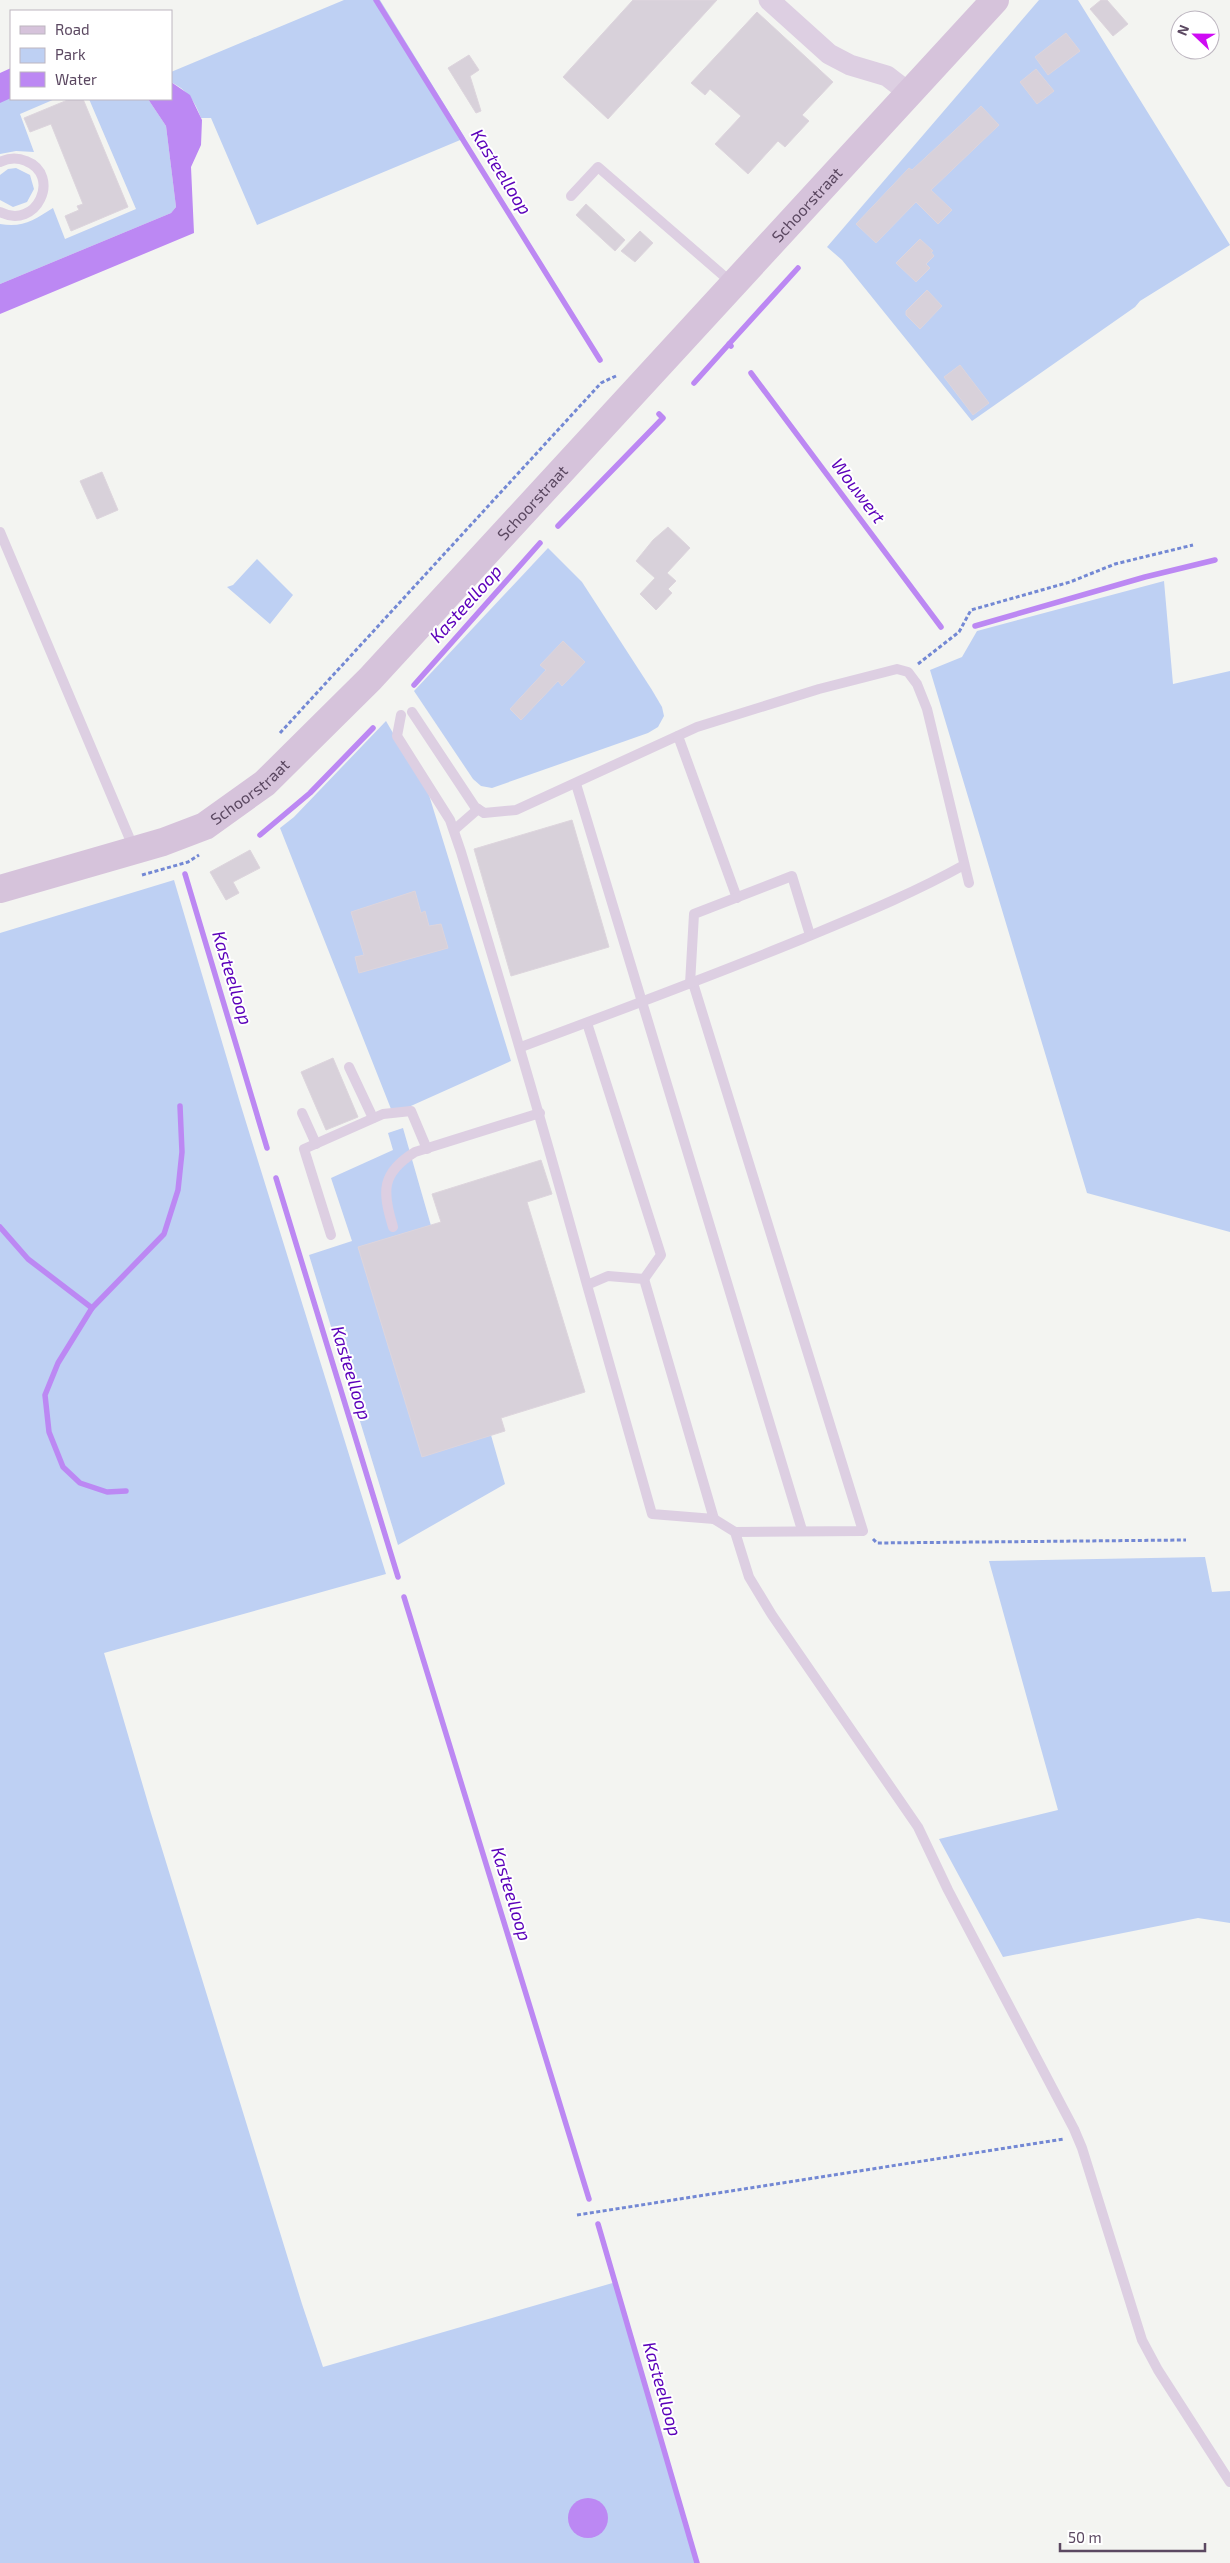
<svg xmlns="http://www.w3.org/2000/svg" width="1230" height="2563" viewBox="0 0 1230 2563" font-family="'Exo 2',sans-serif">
<rect width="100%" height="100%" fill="#f3f4f1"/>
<g fill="#bed0f3">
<path d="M344,0H380L465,138L257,225L211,118H201C195,101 187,90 171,82V72Z"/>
<polygon points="1039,0 1078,0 1230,245 1140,301 1135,307 972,421 842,260 827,247"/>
<polygon points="11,97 55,99 20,114 34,152 16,151 0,154 0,102"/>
<path d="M89,99H148L166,126L176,207L171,213L0,284V224C23,228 34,220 53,208L65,239L136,209Z"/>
<polygon points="16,168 30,175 34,189 27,202 13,207 0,200 0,175 8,169"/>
<polygon points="548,548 582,582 652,690 662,707 664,716 658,727 648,733 492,788 481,786 473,779 414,691"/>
<polygon points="257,559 293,595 270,624 227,587 233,585"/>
<polygon points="1164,581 1173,684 1230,671 1230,1232 1087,1193 930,670 962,657 977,631"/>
<polygon points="386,721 429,795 511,1061 393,1114 280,828 294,817"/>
<polygon points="174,880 241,1106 386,1574 104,1653 150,1810 302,2304 323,2367 616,2282 696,2563 0,2563 0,933"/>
<polygon points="403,1128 505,1484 398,1545 309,1255 352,1241 331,1178 393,1150 388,1133"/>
<polygon points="1205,1557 1212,1592 1230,1591 1230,1923 1198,1918 1003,1957 939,1839 1058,1810 989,1561"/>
</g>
<g fill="#bc88f3">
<polygon points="11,68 11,98 0,103 0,73"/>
<polygon points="171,82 190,95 202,120 201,145 191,167 194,233 0,314 0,284 171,213 176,207 166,126 148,99 171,99"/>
<circle cx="588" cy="2518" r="20"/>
</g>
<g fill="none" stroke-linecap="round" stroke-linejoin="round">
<g stroke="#bc88f3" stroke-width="5.5">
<polyline points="376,0 600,360"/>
<polyline points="729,344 798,268"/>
<polyline points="751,373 941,627"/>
<polyline points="694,383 729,344 731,346"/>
<polyline points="558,526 663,418 659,414"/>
<polyline points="975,626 1145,577 1215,560"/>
<polyline points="414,685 540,543"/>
<polyline points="260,835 310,793 373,728"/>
<polyline points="185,874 267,1148"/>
<polyline points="276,1178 398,1577"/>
<polyline points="0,1227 28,1259 92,1308"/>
<polyline points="126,1491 107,1492 80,1483 63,1467 49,1432 45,1395 58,1363 92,1308 164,1234 178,1190 182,1152 180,1106"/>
<polyline points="404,1597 589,2199"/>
<polyline points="598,2224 697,2563"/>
</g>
</g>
<g fill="#d8d1da" stroke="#ddd5dd">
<polygon points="633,0 717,0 608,119 563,77"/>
<polygon points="1101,0 1107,0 1128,24 1113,36 1090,9"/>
<polygon points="757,12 833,82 802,115 809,121 785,147 778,141 748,174 715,144 741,116 710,89 705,95 691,83"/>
<polygon points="1066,33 1080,51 1048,75 1035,57"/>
<polygon points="469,55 479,70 470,76 481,111 476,113 448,68"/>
<polygon points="1036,69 1054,91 1037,104 1020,82"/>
<polygon points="70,99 83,99 128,207 71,231 65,216 79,210 77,206 83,204 51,124 30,132 24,118"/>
<polygon points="981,106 999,125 931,190 952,210 938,224 916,202 876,243 856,224 909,168 912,170"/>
<polygon points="586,204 625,240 615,251 576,215"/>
<polygon points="640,231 653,243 635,262 621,251"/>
<polygon points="920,239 933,251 931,252 934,256 926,264 930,268 916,282 896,263"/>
<polygon points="927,290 942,306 920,329 906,315 906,311"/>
<polygon points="960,365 989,403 973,415 944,377"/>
<polygon points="102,472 118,510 97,519 80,481"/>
<polygon points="668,527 690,548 667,573 676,581 668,589 672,593 656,610 640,594 655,578 636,561 653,540"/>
<polygon points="563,641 585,662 562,686 558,681 521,720 510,709 546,670 540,665"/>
<polygon points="572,820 609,947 511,976 474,849"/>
<polygon points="250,850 260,868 233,882 239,893 226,900 210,872"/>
<polygon points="415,891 421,913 425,911 429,926 441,924 448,948 359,973 355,957 364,955 351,912"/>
<polygon points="333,1058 358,1117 326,1130 301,1072"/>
<polygon points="541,1160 552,1194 527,1202 585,1392 501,1418 505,1431 422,1457 358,1247 441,1222 432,1194"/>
</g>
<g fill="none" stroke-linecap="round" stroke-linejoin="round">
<g stroke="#7388d4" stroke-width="3" stroke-dasharray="4 2.5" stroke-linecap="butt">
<polyline points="918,664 959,632 971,610 1070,582 1115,564 1193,545"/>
<polyline points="280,733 601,383 616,376"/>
<polyline points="142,875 188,862 199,855"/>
<polyline points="873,1539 877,1543 1186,1540"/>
<polyline points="577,2215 1064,2139"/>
</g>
<g stroke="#ddcfe2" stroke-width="10">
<path d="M0,162C8,158 17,157 26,161C62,175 37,231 0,212"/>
<polyline points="571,196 598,167 732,283"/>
<polyline points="0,532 129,837 132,850"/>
<polyline points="412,712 475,807 484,813 516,810 697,727 819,689 897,669 908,672 917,684 927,709 969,883"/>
<path d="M401,715L397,736L450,820L461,852C505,996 547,1140 587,1285L652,1514L714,1519L644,1279L608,1276L587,1285"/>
<polyline points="678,736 737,898"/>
<polyline points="576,784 802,1530"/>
<polyline points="454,830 478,809"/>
<polyline points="693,983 863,1531 735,1532 714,1519"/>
<polyline points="690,984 694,914 792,876 810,935"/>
<polyline points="587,1023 661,1255 644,1279"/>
<path d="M521,1047C615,1012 709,977 802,939C857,916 912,894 964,865"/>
<polyline points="349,1067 373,1118"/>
<polyline points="302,1113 316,1144"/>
<path d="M393,1227C382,1191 381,1173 415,1152L540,1113"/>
<polyline points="331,1235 304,1149 383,1114 411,1111 427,1149"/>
<polyline points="735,1532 749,1577 772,1615 918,1827 948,1890 1074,2129 1082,2148 1142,2340 1158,2370 1230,2482"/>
</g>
<polyline stroke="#ddcfe2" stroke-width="21" points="769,0 829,54 850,65 887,76 909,93"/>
<path stroke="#d6c3db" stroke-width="28" id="s1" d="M0,889L163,842L205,826L265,783L370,679L995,0"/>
</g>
<g text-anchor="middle" stroke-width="4" stroke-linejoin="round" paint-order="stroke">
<g font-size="16" fill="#5b4861" stroke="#fff">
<text dy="6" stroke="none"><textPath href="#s1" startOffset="1081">Schoorstraat</textPath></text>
<text dy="6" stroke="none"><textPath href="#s1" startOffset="676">Schoorstraat</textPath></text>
<text dy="6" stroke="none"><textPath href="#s1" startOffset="271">Schoorstraat</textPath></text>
</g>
<g font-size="18" font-style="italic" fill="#5b01ba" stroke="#fff">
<text transform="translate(501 172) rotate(58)" y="6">Kasteelloop</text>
<text transform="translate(858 491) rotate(53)" y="6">Wouwert</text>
<text transform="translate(466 604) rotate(-48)" y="6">Kasteelloop</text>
<text transform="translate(232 978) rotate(73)" y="6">Kasteelloop</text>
<text transform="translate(351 1373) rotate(73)" y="6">Kasteelloop</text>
<text transform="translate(511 1894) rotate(73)" y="6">Kasteelloop</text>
<text transform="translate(662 2389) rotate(74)" y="6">Kasteelloop</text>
</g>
</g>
<rect x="10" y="10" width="162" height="90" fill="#ffffff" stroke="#bdb6c0"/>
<rect x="20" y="26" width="25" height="8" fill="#d6c3db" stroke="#bdb6c0"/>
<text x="55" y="35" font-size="15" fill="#5b4861">Road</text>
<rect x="20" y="48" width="25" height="15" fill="#bed0f3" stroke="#bdb6c0"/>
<text x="55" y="60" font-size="15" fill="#5b4861">Park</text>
<rect x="20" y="72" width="25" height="15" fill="#bc88f3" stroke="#bdb6c0"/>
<text x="55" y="85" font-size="15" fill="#5b4861">Water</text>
<g transform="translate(1195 35) rotate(292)"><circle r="24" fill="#ffffff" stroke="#bdb6c0"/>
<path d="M0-4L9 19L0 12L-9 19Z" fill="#cf0bf4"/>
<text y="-8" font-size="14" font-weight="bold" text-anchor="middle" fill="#5b4861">N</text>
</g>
<path d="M1060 2543v8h145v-8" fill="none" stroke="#5b4861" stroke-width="2.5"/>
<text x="1068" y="2543" font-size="15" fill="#5b4861" stroke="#ffffff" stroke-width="4" paint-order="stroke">50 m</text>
</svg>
